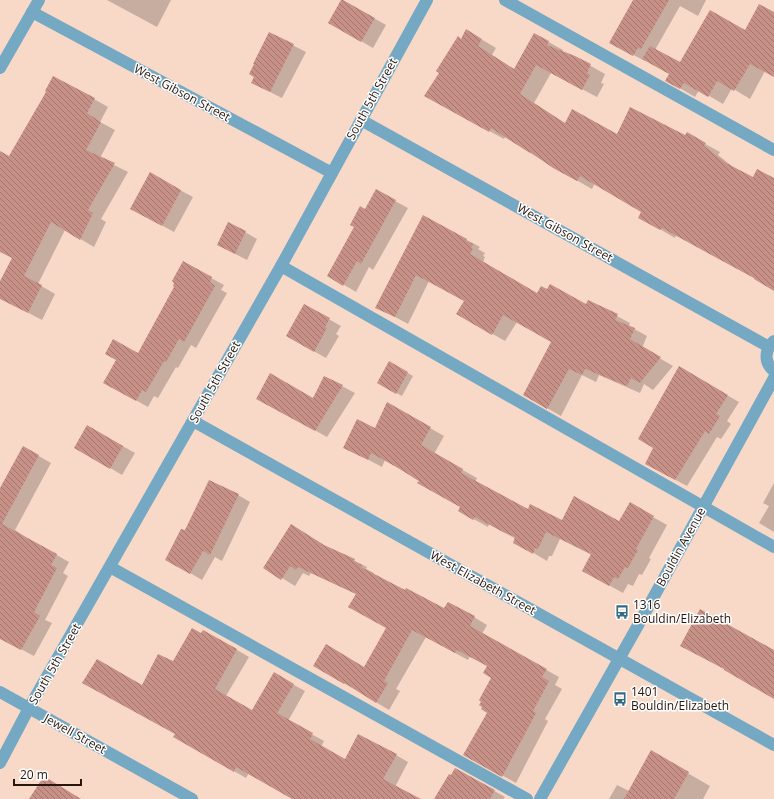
<svg xmlns="http://www.w3.org/2000/svg" width="774" height="799" viewBox="0 0 774 799" font-family="'Open Sans',sans-serif">
<defs>
<pattern id="building-back-hatch" width="6" height="6" patternUnits="userSpaceOnUse"><rect width="6" height="6" fill="#c89187"/><path d="M-1 5l2 2M0 0l6 6M5-1l2 2" fill="none" stroke="#a2756d"/></pattern>
</defs>
<rect width="100%" height="100%" fill="#f8d9c8"/>
<g fill="#0003">
<polygon points="107,0 171,0 157,27"/>
<polygon points="342,0 386,25 373,48 330,23"/>
<polygon points="634,0 706,0 698,16 680,6 655,50 681,63 746,31 774,13 774,76 765,71 750,99 732,88 723,104 699,90 695,97 666,80 670,74 645,60 645,61 622,49"/>
<polygon points="269,33 306,52 282,98 252,83"/>
<polygon points="534,34 563,50 562,52 575,57 605,74 601,83 604,84 597,97 551,73 534,103 565,124 617,136 686,137 705,144 720,152 718,155 738,171 753,179 774,179 774,289 676,235 675,238 639,217 643,212 595,183 592,189 553,167 505,137 504,139 440,104 461,40 481,39 496,48 492,55 515,70"/>
<polygon points="94,99 108,107 100,122 115,130 100,158 128,172 101,219 106,222 94,247 65,230 38,284 55,294 42,320 0,298 0,283 13,258 0,251 0,163 10,158"/>
<polygon points="150,174 193,197 174,232 143,215"/>
<polygon points="376,191 408,208 373,270 369,267 356,292 329,276"/>
<polygon points="423,216 480,247 478,249 485,253 483,256 485,257 483,262 537,294 586,306 589,301 630,323 629,326 647,336 642,348 673,366 653,390 644,384 640,393 599,375 596,382 582,375 561,416 524,395 553,342 517,322 505,341 458,314 465,301 429,281 408,324 377,307"/>
<polygon points="245,232 257,239 247,260 218,245"/>
<polygon points="184,263 224,285 221,290 227,293 196,348 191,345 178,368 176,367 158,398 154,396 148,407 105,383 138,354 176,287 176,282"/>
<polygon points="304,305 341,326 336,334 339,336 326,358 287,336"/>
<polygon points="389,362 413,376 402,396 378,383"/>
<polygon points="679,368 739,402 727,421 731,424 721,439 717,437 687,486 657,470 654,447"/>
<polygon points="325,377 355,393 327,437 269,405 313,399"/>
<polygon points="388,404 444,436 434,454 477,478 475,482 528,510 563,521 620,522 630,504 667,525 649,558 651,559 642,575 639,574 633,586 628,584 623,593 583,571 592,555 560,539 552,556 549,556 547,561 527,549 516,539 489,524 488,527 459,511 461,507 385,460 382,467 344,447 375,430"/>
<polygon points="87,426 135,453 122,475 75,447"/>
<polygon points="23,447 51,463 15,530 24,536 23,536 69,562 63,573 68,576 45,620 52,623 34,656 0,638 0,490"/>
<polygon points="774,483 774,532 759,523 769,506 763,503"/>
<polygon points="238,495 250,502 222,561 215,557 202,580 166,559 185,532"/>
<polygon points="329,548 367,567 366,569 374,573 373,575 445,609 448,603 474,617 487,625 482,634 559,677 555,685 562,689 545,719 548,721 516,783 464,754 488,712 492,677 488,666 470,656 468,660 426,637 396,689 400,691 389,710 315,666 365,668 388,628 356,594 311,573 309,576 303,573 295,586 264,567"/>
<polygon points="202,634 225,643 249,657 226,696 253,711 274,674 305,691 288,721 324,741 321,747 345,760 396,755 408,762 395,787 412,799 294,799 249,773 246,778 174,737 176,734 142,686 174,663"/>
<polygon points="651,752 710,786 703,799 609,799 617,785 629,791"/>
<polygon points="456,769 505,797 503,799 435,799"/>
</g>
<g fill="url(#building-back-hatch)">
<polygon points="341,0 343,0 375,18 361,42 328,23"/>
<polygon points="633,0 669,0 641,49 638,48 633,56 609,43"/>
<polygon points="759,4 774,12 774,77 750,64 734,91 717,81 708,97 684,83 680,89 665,81 669,74 642,59 650,46 680,62 710,10 745,30"/>
<polygon points="466,29 482,39 478,46 514,69 534,33 549,41 547,45 575,56 591,64 587,73 590,75 582,90 536,65 520,94 565,123 572,109 617,134 630,107 685,135 687,132 706,143 704,146 726,163 753,177 757,169 774,178 774,291 754,279 754,278 715,257 662,228 660,230 638,218 641,212 580,176 577,181 553,168 530,152 530,153 491,128 489,132 424,96 439,73 436,71 458,36 461,39"/>
<polygon points="269,32 294,44 270,92 251,83 254,77 249,74 254,64 253,64"/>
<polygon points="53,76 95,98 87,113 101,122 86,150 115,163 88,210 93,213 80,240 51,222 24,276 42,285 28,313 0,299 0,281 12,258 0,252 0,151 9,156 46,92 45,91"/>
<polygon points="150,172 181,190 162,226 130,209"/>
<polygon points="376,189 396,200 361,264 357,261 343,286 327,276 354,227 350,225 360,206 365,209"/>
<polygon points="423,215 467,239 466,241 473,244 471,248 473,249 470,254 537,293 541,286 547,289 550,284 586,304 588,300 618,314 615,320 635,328 630,339 661,357 640,383 631,378 627,386 585,369 582,375 569,369 547,409 523,395 551,342 503,315 492,335 456,314 464,301 416,275 395,317 375,308"/>
<polygon points="228,222 246,231 235,254 217,245"/>
<polygon points="183,261 212,277 210,282 215,286 184,342 179,339 166,362 164,361 146,392 142,390 136,401 103,383 116,360 105,354 113,339 138,353 174,287 173,286 174,283 172,281"/>
<polygon points="304,304 330,318 325,327 327,328 314,352 286,336"/>
<polygon points="389,361 408,372 396,394 377,383"/>
<polygon points="679,366 728,395 716,414 720,416 709,434 705,431 675,480 645,464 653,448 638,439"/>
<polygon points="270,373 313,398 324,376 343,385 315,431 256,399"/>
<polygon points="387,402 431,427 421,445 463,469 461,473 528,509 530,504 562,520 574,496 619,521 630,502 654,516 636,549 638,550 628,568 625,567 618,579 614,577 609,586 582,571 591,554 546,532 538,549 535,548 533,554 513,543 515,537 503,532 475,517 473,520 458,511 460,507 417,483 419,481 400,469 371,453 368,460 343,448 357,419 375,428"/>
<polygon points="87,425 123,446 110,469 74,448"/>
<polygon points="23,446 39,455 2,524 57,554 51,565 57,568 34,612 40,616 21,650 0,639 0,488"/>
<polygon points="209,480 239,494 210,555 203,551 190,574 165,560 181,529 185,530"/>
<polygon points="291,524 324,545 355,559 354,561 362,565 361,567 405,590 406,588 444,608 448,602 475,616 470,626 547,669 542,677 549,681 533,711 536,713 502,777 463,755 487,713 481,709 482,707 479,705 481,702 479,700 491,678 483,673 487,666 457,650 455,653 412,630 384,681 388,683 376,703 345,683 344,684 313,666 326,644 364,667 386,628 348,607 356,594 298,567 296,570 290,566 281,580 263,568"/>
<polygon points="700,609 774,650 774,699 724,670 724,669 680,646"/>
<polygon points="192,628 201,633 203,630 237,649 215,689 252,710 274,672 294,684 277,713 313,733 310,739 345,759 358,734 397,754 383,779 421,799 292,799 236,767 234,772 173,737 175,734 82,683 97,659 142,685 158,654 173,661"/>
<polygon points="651,750 689,772 674,799 624,799"/>
<polygon points="455,768 495,790 490,799 434,799 449,774 451,775"/>
<polygon points="44,776 81,799 29,799"/>
</g>
<g fill="none" stroke-linecap="round" stroke-linejoin="round">
<g stroke="#75a8c2" stroke-width="12">
<polyline points="505,0 774,150"/>
<polyline points="32,12 332,173"/>
<polyline points="0,68 39,0"/>
<polyline points="361,120 769,347"/>
<polyline points="281,266 774,547"/>
<path d="M774,341C764,350 764,363 774,371"/>
<polyline points="193,421 774,745"/>
<polyline points="110,567 527,799"/>
<polyline points="0,692 192,799"/>
<polyline points="0,763 29,708 281,266 427,0"/>
<polyline points="540,799 641,620 774,378"/>
</g>
</g>
<defs>
<symbol id="bus-bare" viewBox="-9 -9 18 18"><path d="M-5-6H5V4H4V6H2V4H-2V6H-4V4H-5ZM-3.5-4V0h7V-4ZM-3.5 1.2v1.5H-2V1.2ZM2 1.2v1.5H3.5V1.2Z" fill="#336b85" stroke="#fff" stroke-width="2.5" paint-order="stroke"/></symbol>
</defs>
<g fill-rule="evenodd">
<use href="#bus-bare" x="612" y="602" width="20" height="20"/>
<use href="#bus-bare" x="610" y="689" width="20" height="20"/>
</g>
<g text-anchor="middle" stroke-width="3" stroke-linejoin="round" paint-order="stroke">
<g font-size="12" fill="#28160c" stroke="#fff">
<text transform="translate(182 93) rotate(28)" y="4">West Gibson Street</text>
<text transform="translate(372 99) rotate(-61)" y="4">South 5th Street</text>
<text transform="translate(565 233) rotate(29)" y="4">West Gibson Street</text>
<text transform="translate(215 382) rotate(-61)" y="4">South 5th Street</text>
<text transform="translate(681 547) rotate(-61)" y="4">Bouldin Avenue</text>
<text transform="translate(483 583) rotate(29)" y="4">West Elizabeth Street</text>
<text transform="translate(55 664) rotate(-60)" y="4">South 5th Street</text>
<text transform="translate(75 734) rotate(29)" y="4">Jewell Street</text>
</g>
<g font-size="12" fill="#28160c" stroke="#fff" text-anchor="start">
<text x="633" y="609">1316<tspan x="633" dy="14">Bouldin/Elizabeth</tspan></text>
<text x="631" y="696">1401<tspan x="631" dy="14">Bouldin/Elizabeth</tspan></text>
</g>
</g>
<path d="M14 779v6h67v-6" fill="none" stroke="#28160c" stroke-width="2"/>
<text x="20" y="779" font-size="12" fill="#28160c" stroke="#ffffff" stroke-width="3" paint-order="stroke">20 m</text>
</svg>
